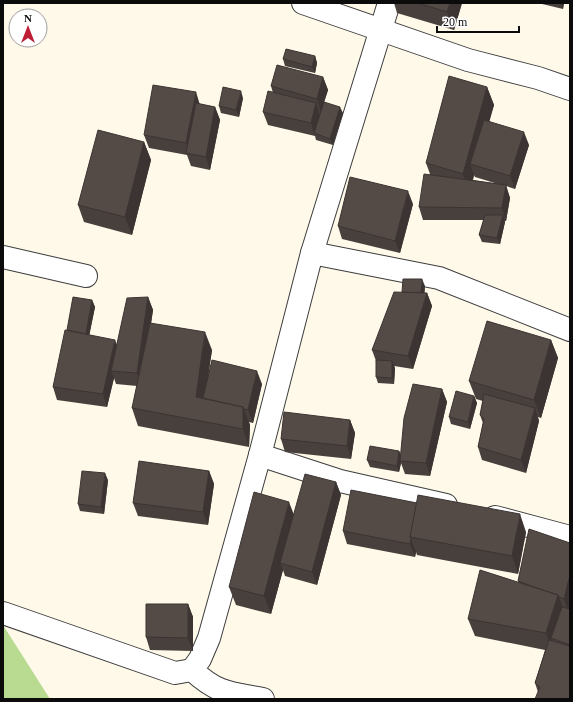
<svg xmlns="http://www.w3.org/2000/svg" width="573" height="702" viewBox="0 0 573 702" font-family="Georgia,serif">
<rect width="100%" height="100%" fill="#fff9e9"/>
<polygon fill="#b9db91" points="3,625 50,699 3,699"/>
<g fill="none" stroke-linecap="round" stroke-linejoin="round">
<defs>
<g id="minor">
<polyline points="303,3 468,60 538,78 570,89"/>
<polyline points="312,253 439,278 570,330"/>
<polyline points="3,257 86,276"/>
<polyline points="260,455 340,481 446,505"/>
<polyline points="495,517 570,537"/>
<path d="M3,613L175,673L192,670C218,694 230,693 263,699"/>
<polyline points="192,670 200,659 209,638 260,455 312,253 389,3"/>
</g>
</defs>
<use href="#minor" stroke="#3e3e3e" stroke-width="24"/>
<use href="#minor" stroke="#fff" stroke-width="22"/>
</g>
<g fill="#48403d" fill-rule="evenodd">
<polygon points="394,3 462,3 454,30 397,13"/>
<polygon points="538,3 564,3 563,9"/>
<polygon points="315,56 317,63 315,73 285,66 283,59"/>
<polygon points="323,77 328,90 324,102 343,113 333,145 316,140 315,136 268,125 263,112 273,93 271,86"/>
<path d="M487,87L494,105L489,121L529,145L515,189L506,186L510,198L506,221H505V222L500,244L482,242L479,235L484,220H423L419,207L430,174L426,163ZM474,175L475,177L498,184L473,180Z"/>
<polygon points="243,98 239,117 221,113 219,106"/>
<polygon points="200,104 215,107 220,120 210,170 191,166 187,155 149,148 144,135"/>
<polygon points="144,142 151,160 132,235 84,222 78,205"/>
<polygon points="413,204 400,253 342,239 338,226"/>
<polygon points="425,286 424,293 427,293 432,306 413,369 394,366 395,368 394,384 378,383 376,377 376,361 372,350 402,292"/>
<polygon points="148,297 153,310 151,323 212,350 208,375 262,384 253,423 249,422 250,425 249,447 138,426 132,408 137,386 116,384 114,378 107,407 57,400 53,387 67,330 92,300 95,307 89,335 117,345"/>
<polygon points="551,340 558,358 541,418 538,417 539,421 526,473 482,460 478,447 483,423 480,415 483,401 476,399 469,381"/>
<polygon points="442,389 447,402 430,476 405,474 401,463 399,472 370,467 367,460 399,451 401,455"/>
<polygon points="474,396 477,403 470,429 451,424 449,417"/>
<polygon points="350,420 355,433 351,459 285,452 281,439"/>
<polygon points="209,471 214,484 208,525 138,516 133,503"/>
<polygon points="108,480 104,514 80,511 78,504"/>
<polygon points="336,482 341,495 317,585 285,576 283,570 271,614 236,605 229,587 294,514"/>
<polygon points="343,531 526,532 518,574 417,555 416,552 415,557 347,544"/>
<polygon points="570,543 570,606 569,609 570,609 570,699 538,692 535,683 545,650 475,636 468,619 519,582 518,581"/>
<polygon points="188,604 193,617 193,651 150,650 146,637"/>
</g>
<g fill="#3b3432">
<polygon points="450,3 462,3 454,30 447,12"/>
<polygon points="560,3 564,3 563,9"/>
<polygon points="315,56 317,63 315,73 312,67"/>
<polygon points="323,77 328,90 321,112 317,99"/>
<polygon points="487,87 494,105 477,166 470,164 474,175 470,191 463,174"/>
<polygon points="241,91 243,98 239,117 236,110"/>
<polygon points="196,92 200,105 190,154 186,143"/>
<polygon points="316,103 320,116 314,133 311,123"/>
<polygon points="215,107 220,120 210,170 206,157"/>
<polygon points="340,107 343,113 333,145 330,139"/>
<polygon points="524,132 529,145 515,189 510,176"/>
<polygon points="144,142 151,160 132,235 125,217"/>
<polygon points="506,185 510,198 506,221 502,208"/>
<polygon points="408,191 413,204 400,253 395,241"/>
<polygon points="3,212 4,215 3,221"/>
<polygon points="503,215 505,222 500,244 497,238"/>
<polygon points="422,279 425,286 424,303 421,296"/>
<polygon points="427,293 432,306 413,369 408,356"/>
<polygon points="148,297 153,310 142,386 137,373"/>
<polygon points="92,300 95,307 88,342 85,336"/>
<polygon points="205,332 212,350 205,400 196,397"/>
<polygon points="115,340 120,352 111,371 114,378 107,407 103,394"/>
<polygon points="551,340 558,358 541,418 534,400"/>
<polygon points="392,361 395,368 394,384 392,378"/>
<polygon points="257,371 262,384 253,423 248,410"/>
<polygon points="442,389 447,402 430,476 426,463"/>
<polygon points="474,396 477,403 470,429 468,422"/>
<polygon points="243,407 250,425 249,447 243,429"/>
<polygon points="535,408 539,421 526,473 521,460"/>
<polygon points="350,420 355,433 351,459 347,446"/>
<polygon points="399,451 402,458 400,461 401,463 399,472 397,466"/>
<polygon points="209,471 214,484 208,525 203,512"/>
<polygon points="105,473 108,480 104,514 101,507"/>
<polygon points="336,482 341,495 317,585 312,572"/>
<polygon points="289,502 296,520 280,563 283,570 271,614 264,596"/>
<polygon points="520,514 526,532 518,574 512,556"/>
<polygon points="411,539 416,552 415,557 410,544"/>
<polygon points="570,575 570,606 568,611 564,599"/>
<polygon points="558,595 565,613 551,638 554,645 552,651 546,633"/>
<polygon points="188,604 193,617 193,651 188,638"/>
</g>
<g fill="#544b47" stroke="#3b3432">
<polygon points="418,3 450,3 447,12"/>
<polygon points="286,49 315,56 312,67 283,59"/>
<polygon points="277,65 323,77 317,99 271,86"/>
<polygon points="449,76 487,87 463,174 426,163"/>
<polygon points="153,85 196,92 186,143 144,135"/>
<polygon points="223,87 241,91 236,110 219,106"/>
<polygon points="268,91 316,103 311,123 263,112"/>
<polygon points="324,102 340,107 330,139 314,133"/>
<polygon points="196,103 215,107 206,157 186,153"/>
<polygon points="484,120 524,132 510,176 470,164"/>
<polygon points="98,130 144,142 125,217 78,205"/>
<polygon points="424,174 506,185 502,208 419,207"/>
<polygon points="350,177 408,191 395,241 338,226"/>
<polygon points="485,215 503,215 497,238 479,235"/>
<polygon points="403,279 422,279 421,293 402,292"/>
<polygon points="394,292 427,293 408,356 372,350"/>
<polygon points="73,297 92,300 86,334 67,330"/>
<polygon points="148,297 137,373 111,371 127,298"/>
<polygon points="487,321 551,340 534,400 469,381"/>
<polygon points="150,323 205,332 196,397 243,407 243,429 132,408"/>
<polygon points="65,330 115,340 103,394 53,387"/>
<polygon points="212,360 257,371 248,410 244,409 243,407 203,398"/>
<polygon points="376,360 392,361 392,378 376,377"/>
<polygon points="413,384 442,389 426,463 400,461 404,418"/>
<polygon points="456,391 474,396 468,422 449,417"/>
<polygon points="484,394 535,408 521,460 478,447 484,419 480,415"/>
<polygon points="284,412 350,420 347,446 281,439"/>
<polygon points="370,446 399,451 397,466 367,460"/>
<polygon points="139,461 209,471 203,512 133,503"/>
<polygon points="82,471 105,473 101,507 78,504"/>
<polygon points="305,474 336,482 312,572 280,563"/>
<polygon points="351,490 417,503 410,537 411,539 410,544 343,531"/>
<polygon points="254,492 289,502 264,596 229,587"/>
<polygon points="418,495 520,514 512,556 410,537"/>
<polygon points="529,529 570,543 570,575 564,599 559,597 558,595 534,587 518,581"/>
<polygon points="480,570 558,595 546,633 468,619"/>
<polygon points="146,604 188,604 188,638 146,637"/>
<polygon points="562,607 570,609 570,645 551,638"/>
<polygon points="549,640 570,646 570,699 535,699 540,687 535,683"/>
</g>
<rect width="573" height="702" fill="none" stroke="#0b0b0b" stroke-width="8"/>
<g transform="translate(28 28)"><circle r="19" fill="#ffffff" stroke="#9d9d9d"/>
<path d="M0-3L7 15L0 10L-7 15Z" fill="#bf1f36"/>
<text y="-6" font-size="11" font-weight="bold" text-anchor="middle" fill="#0b0b0b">N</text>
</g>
<path d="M437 26v6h82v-6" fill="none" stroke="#0b0b0b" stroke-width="2"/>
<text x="443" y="26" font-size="12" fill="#0b0b0b" stroke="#ffffff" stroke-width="3" paint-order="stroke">20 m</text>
</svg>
